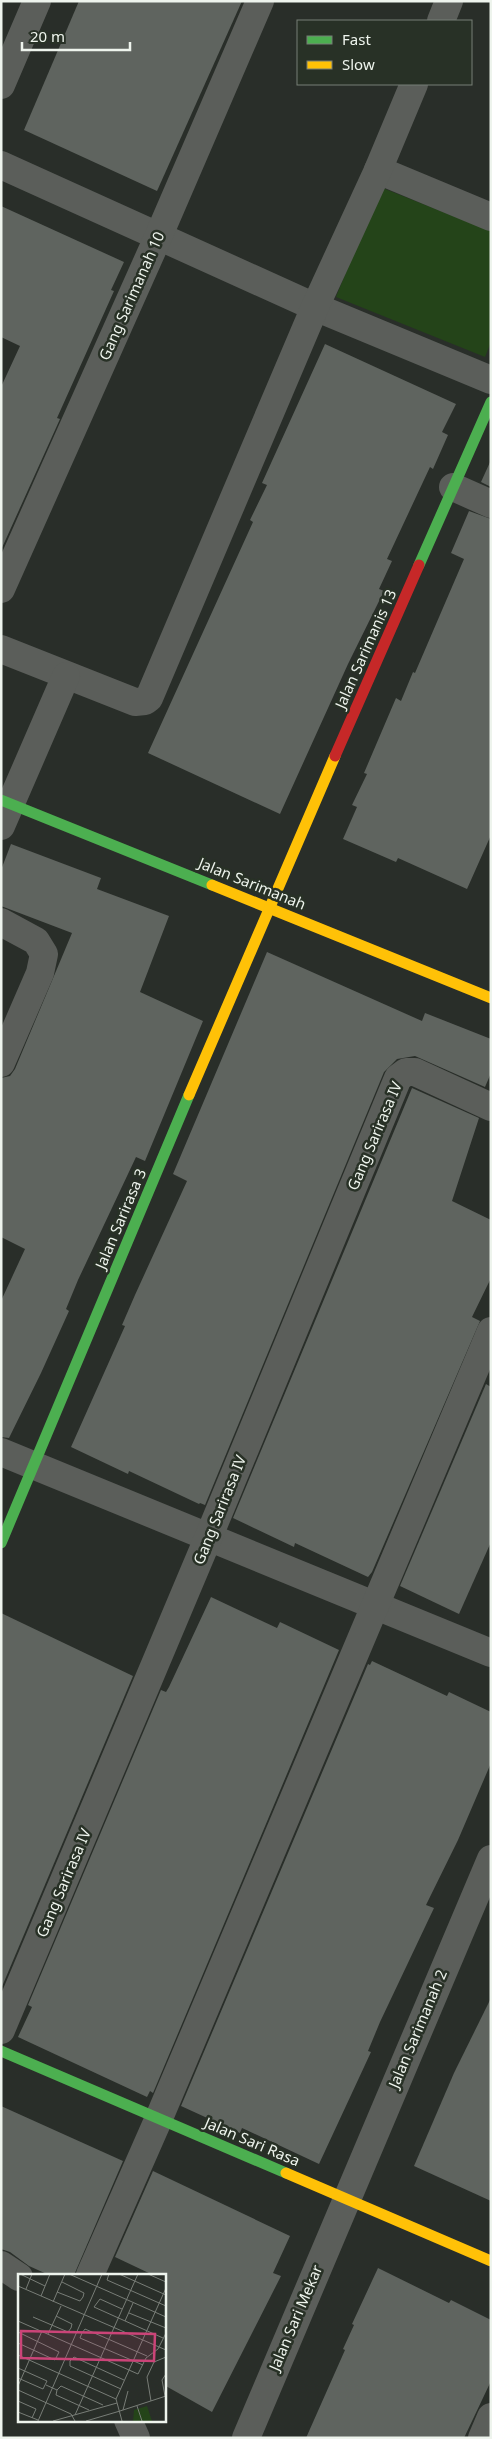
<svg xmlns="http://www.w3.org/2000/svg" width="492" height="2439" viewBox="0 0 492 2439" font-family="'Noto Sans',sans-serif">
<rect width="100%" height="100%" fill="#292e29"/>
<polygon fill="#244419" points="380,187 491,231 491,342 485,357 336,297"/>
<g fill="#5f645f">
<polygon points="79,1 242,1 157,191 24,130"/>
<polygon points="1,206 124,262 111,290 114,291 57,418 60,419 1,550 1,387 20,346 1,337"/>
<polygon points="325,344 456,404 442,432 448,435 433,469 430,467 387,559 392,561 379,589 384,591 348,664 280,814 148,753 253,522 250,520 267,485 262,483"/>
<polygon points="491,460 491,487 481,482"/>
<polygon points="469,511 491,519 491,835 467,889 398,858 396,862 343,839 357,807 352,805 367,774 364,773 396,698 401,701 413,672 415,673 464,559 451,553"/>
<polygon points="11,844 101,878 97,889 169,916 140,992 203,1021 145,1161 136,1157 78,1280 66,1309 69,1311 41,1373 9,1438 1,1437 1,1301 25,1249 1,1237 1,1078 10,1076 15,1069 72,933 1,906 1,870"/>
<polygon points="267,952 422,1021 425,1013 491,1039 491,1073 485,1087 415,1056 397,1059 384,1072 205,1505 200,1503 199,1504 129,1471 128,1474 71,1447 125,1326 122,1325 135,1295 187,1181 173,1174"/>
<polygon points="412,1088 479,1118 452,1201 491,1220 491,1278 472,1317 480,1321 372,1572 368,1577 295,1543 294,1547 233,1518"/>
<polygon points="486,1384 491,1387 491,1542 459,1614 400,1586"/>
<polygon points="211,1597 277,1628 280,1622 339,1650 153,2093 150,2091 147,2097 18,2037 32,2007 28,2005 161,1690 166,1692 169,1687"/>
<polygon points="1,1613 133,1676 1,1989"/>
<polygon points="372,1661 447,1696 449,1692 491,1712 491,1763 458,1840 426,1905 434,1908 380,2022 368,2051 371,2052 319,2164 242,2128 240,2133 181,2106 368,1664 370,1665"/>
<polygon points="491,1998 491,2201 414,2166 454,2073"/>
<polygon points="1,2106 123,2161 74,2275 49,2275 29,2266 10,2252 1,2249"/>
<polygon points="153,2171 290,2236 273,2273 281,2276 212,2412 164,2385 164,2275 153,2275 115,2257"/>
<polygon points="378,2268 449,2303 451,2300 491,2320 491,2381 464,2438 306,2438 345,2350 343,2349 354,2325 352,2324"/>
</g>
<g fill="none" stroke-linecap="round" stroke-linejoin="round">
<g stroke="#5b5e5a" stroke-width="28">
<polyline points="441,21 449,1"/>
<polyline points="1,85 37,1"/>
<polyline points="1,165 315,307 491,380"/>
<polyline points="378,170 491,217"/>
<polyline points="453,487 491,504"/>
<polyline points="1,589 159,235 260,1"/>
<polyline points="1,649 135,702 145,701 149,698 315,307 378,170 414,84"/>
<polyline points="1,826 66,676"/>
<polyline points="1,922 36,941 44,954 40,973 1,1063"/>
<polyline points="1,1452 491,1653"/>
<polyline points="1,2030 209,1536 398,1078 406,1072 415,1072 491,1107"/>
<polyline points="1,2265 19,2277"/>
<polyline points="90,2275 159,2118 491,1331"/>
<polyline points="128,2420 136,2438"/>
<polyline points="246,2438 491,1859"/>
<polyline points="482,2438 491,2417"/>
</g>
<g stroke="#4caf50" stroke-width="11">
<polyline points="419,565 491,402"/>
<polyline points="1,800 212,885"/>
<polyline points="1,1543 189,1095"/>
<polyline points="1,2051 286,2173"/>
</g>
<g stroke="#ffc107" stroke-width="11">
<polyline points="212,885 491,998"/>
<polyline points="189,1095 335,756"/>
<polyline points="286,2173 491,2261"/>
</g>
<polyline stroke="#c62828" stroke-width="11" points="335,756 419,565"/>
</g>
<g text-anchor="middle" stroke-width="5" stroke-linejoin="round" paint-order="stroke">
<g font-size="15" fill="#eef4ed" stroke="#283126">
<text transform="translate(132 296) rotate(-66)" y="5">Gang Sarimanah 10</text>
<text transform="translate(366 649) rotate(-66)" y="5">Jalan Sarimanis 13</text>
<text transform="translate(252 884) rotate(22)" y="5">Jalan Sarimanah</text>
<text transform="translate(375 1136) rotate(-67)" y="5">Gang Sarirasa IV</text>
<text transform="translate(121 1219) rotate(-67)" y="5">Jalan Sarirasa 3</text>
<text transform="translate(220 1510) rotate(-68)" y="5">Gang Sarirasa IV</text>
<text transform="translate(64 1883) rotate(-67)" y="5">Gang Sarirasa IV</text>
<text transform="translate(418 2029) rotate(-67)" y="5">Jalan Sarimanah 2</text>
<text transform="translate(252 2142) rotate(23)" y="5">Jalan Sari Rasa</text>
<text transform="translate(296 2318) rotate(-67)" y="5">Jalan Sari Mekar</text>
</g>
</g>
<g transform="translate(18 2274)">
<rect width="148" height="148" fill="#292e29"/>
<path d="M129,132L134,147H115L116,136Z" fill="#244419"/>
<path fill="none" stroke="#787d77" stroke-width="1" d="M2,0L27,12M51,0L148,43M91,0L89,6L148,32M101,0L148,21M130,0L148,8M44,8L66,19L65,23M0,12L148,76M8,15L14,0M39,18L62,27L65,23M23,22L32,0M35,28L47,0M104,35L82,25L76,33L145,64M111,39L148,54M38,42L54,50L53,54M15,43L50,58L53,54M0,47L120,100L128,84L140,75L148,59M107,47L115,29M0,58L41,78L37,86L0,69M64,59L67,55L129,82M64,59L62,64L125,91M30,60L43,32M0,81L98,125M52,87L56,83L106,106M52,87V92L103,115M0,94L29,107L25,115L0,104M28,111L39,116L43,112L85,131M0,112L24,57M0,116L53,140L57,147M39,116L38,121L71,136M147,122L144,106L148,100M0,127L18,135L14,144M133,127L129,103L136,88L148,83M119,132L124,147M105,136L110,117M102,137L148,122M0,138L20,146M57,141L120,0M20,147L84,0M35,147L99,129M68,147L102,137M104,147L98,125L148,14"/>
<path fill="#cb4478" fill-opacity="0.15" stroke="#cb4478" stroke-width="2.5" d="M3,57L137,60L136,87L3,84Z"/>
<rect width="148" height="148" fill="none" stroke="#eef4ed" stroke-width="2.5"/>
</g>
<rect width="492" height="2439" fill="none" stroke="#eef4ed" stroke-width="5"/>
<rect x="297" y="20" width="175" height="65" fill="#283126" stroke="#777f76"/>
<rect x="307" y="36" width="25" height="8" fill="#4caf50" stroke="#777f76"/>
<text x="342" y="45" font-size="15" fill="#eef4ed">Fast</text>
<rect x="307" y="61" width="25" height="8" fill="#ffc107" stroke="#777f76"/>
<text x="342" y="70" font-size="15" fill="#eef4ed">Slow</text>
<path d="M22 42v8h108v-8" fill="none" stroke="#eef4ed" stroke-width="2.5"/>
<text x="30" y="42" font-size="15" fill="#eef4ed" stroke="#283126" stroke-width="4" paint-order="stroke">20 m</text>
</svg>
